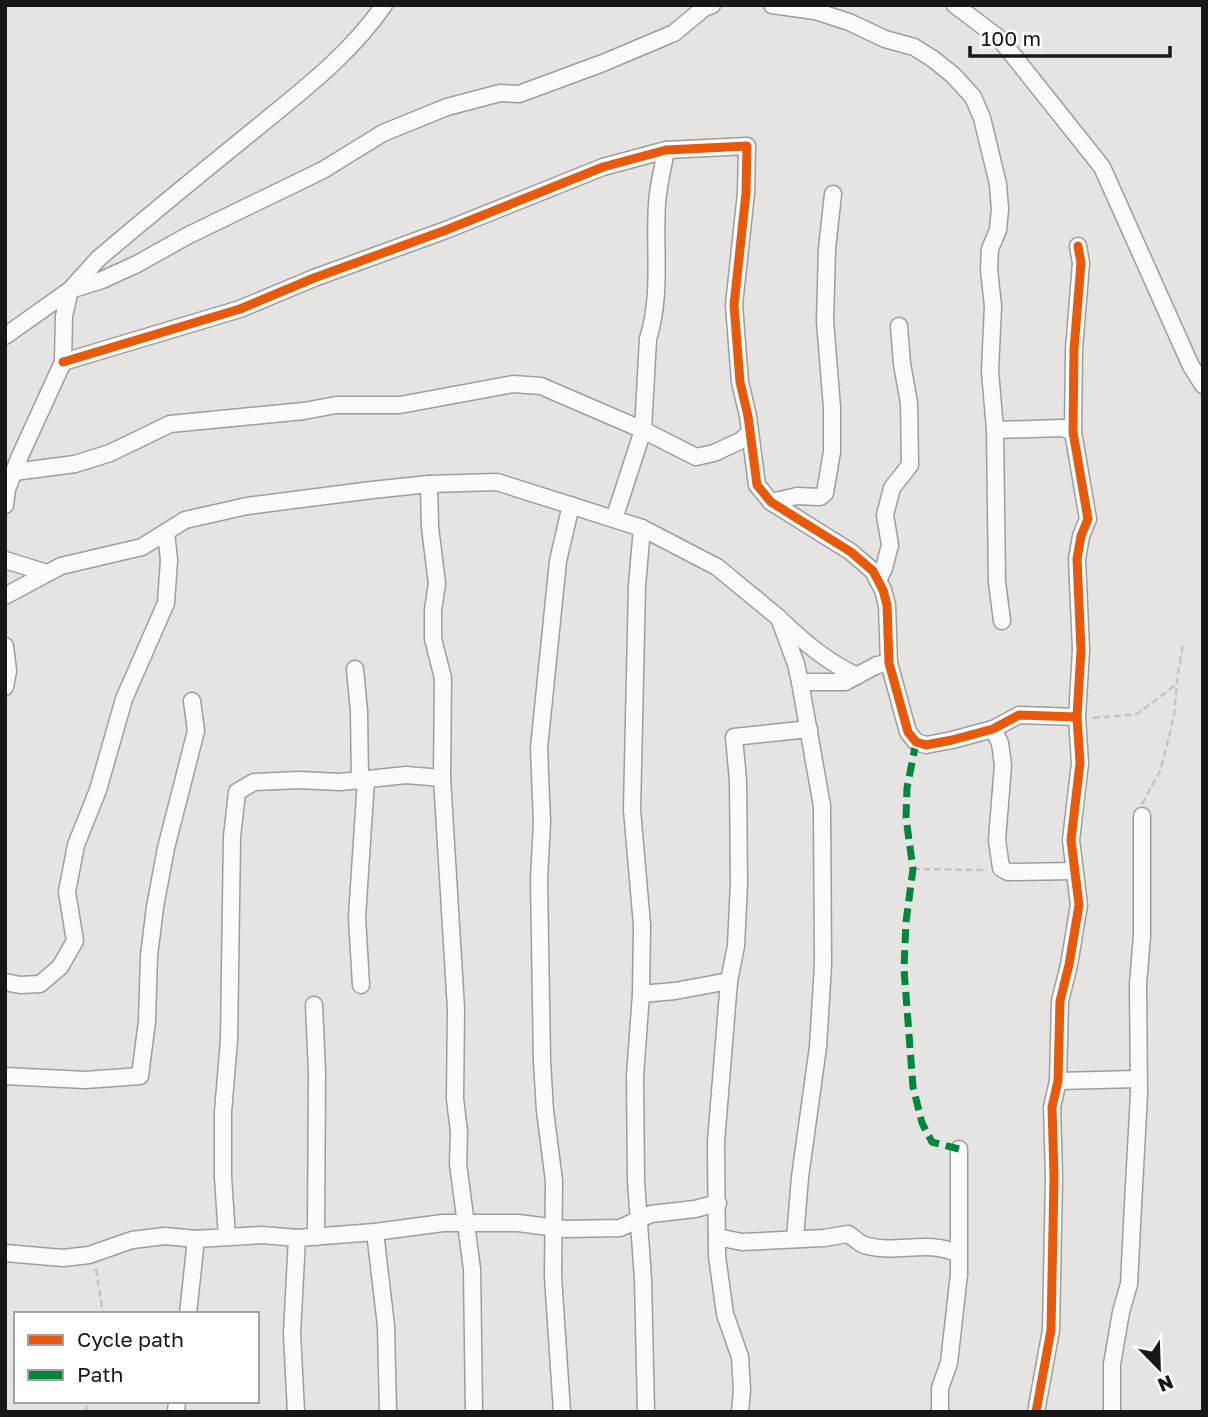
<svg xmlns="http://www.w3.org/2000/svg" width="1208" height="1417" viewBox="0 0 1208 1417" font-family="'Golos Text',sans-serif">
<rect width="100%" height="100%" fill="#e6e4e3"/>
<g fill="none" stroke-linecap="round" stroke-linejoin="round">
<defs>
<g id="minor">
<polyline points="772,5 815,11 849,22 885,39 914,47 933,59 953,75 973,97 982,118 998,184 1000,209 998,230 990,249 989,270 993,306 990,371 995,430 997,582 1002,621"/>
<polyline points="955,5 1000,39 1102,167 1191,366 1203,385"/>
<path d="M5,336L70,290L99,258C150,215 201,173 253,131C300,92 349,56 384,5"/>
<polyline points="63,362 240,309 314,278 446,230 603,167 666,150 747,146 746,193 734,305 740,382 748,416 757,485 771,502 851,552 873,571 883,590 887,605 889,663 908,732 916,742 926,745 952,740 993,729 1019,715 1077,717"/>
<polyline points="995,430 1063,428 1073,432"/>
<polyline points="14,472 75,464 110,453 170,424 304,411 336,405 400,405 513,384 541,386 643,430 696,457 714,453 742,440 749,433"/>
<polyline points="429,484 430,527 437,584 433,610 433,639 443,678 442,778 456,1009 455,1099 459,1132 458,1164 472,1269 474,1412"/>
<polyline points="771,502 797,496 820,497 825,493 832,452 832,408 825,321 827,249 833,194"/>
<polyline points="5,505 7,489 20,456 63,362 64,316 70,290 102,280 137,264 187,236 323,170 383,133 447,107 500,93 519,94 603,63 674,33 704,8 712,5"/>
<path d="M614,519L643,430L648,339C662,294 654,250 657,204C658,186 663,168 666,150"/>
<polyline points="642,528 637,586 632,810 642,925 641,994 635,1076 636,1181 643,1279 646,1412"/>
<polyline points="5,560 47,573"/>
<polyline points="878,581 884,568 890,545 885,515 892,488 910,465 909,403 902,364 899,326"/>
<polyline points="5,596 61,566 142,547 185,520 247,506 372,490 429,484 497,482 642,528 717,567 779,618 796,664 800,682 845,682 877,665 889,663"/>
<path d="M783,622C806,644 828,662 857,676"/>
<polyline points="5,646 8,671 5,687"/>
<polyline points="355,669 359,711 360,781"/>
<polyline points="993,729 1000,743 1003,765 997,840 1001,868 1008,872 1074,871"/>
<polyline points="5,982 20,985 40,984 60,967 75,941 67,892 76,845 98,790 124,699 166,603 169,560 166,532"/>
<polyline points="361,985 357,917 366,780"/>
<polyline points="641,994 675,991 729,981"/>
<polyline points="314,1005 317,1072 316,1237"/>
<polyline points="5,1076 85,1080 140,1076 147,1021 149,956 155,907 166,848 196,731 192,701"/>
<polyline points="1058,1081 1138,1079"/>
<polyline points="375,1232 386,1326 388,1412"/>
<polyline points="227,1237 223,1177 223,1112 229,1040 232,837 237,792 254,782 299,780 340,782 406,775 442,778"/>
<path d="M717,1237L742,1242L824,1238L848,1234C853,1237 858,1242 862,1244C892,1256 928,1238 958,1254"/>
<polyline points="795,1238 800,1177 818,1047 823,965 822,806 800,682"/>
<polyline points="5,1253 63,1258 89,1255 132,1240 165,1236 196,1239 262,1235 297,1238 375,1232 443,1223 518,1223 565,1229 620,1228 651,1214 695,1209 718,1203"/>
<polyline points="188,1314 196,1239"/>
<polyline points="176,1412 177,1401"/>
<polyline points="296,1412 292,1334 297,1238"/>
<polyline points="562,1412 553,1277 554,1181 545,1111 542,1061 539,879 542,822 539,748 558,561 571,505"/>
<polyline points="740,1412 742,1390 740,1357 725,1314 717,1256 716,1142 729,981 736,946 739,883 738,781 734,737 809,729"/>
<polyline points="940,1412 940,1388 949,1363 959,1274 959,1149"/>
<polyline points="1036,1412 1051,1330 1054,1177 1052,1107 1058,1081 1060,1001 1069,965 1079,905 1071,840 1080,763 1077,717 1081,650 1077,559 1081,536 1088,519 1073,432 1074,349 1081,263 1078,246"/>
<polyline points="1112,1412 1112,1364 1121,1312 1129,1284 1133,1205 1139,1094 1138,984 1142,936 1142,816"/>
</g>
</defs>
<use href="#minor" stroke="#9e9c9c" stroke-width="19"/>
<g stroke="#c5c4c4" stroke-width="2.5" stroke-dasharray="7 3.5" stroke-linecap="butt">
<polyline points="1093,718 1137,714 1177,684"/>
<polyline points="1142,804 1160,771 1167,745 1174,715 1178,673 1183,646"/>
<polyline points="913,869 987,870"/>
<polyline points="96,1269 103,1314"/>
<polyline points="86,1412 87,1401"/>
</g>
<use href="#minor" stroke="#fbfbfb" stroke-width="16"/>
<polyline stroke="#00873e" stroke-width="7" stroke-dasharray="14 7" stroke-linecap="butt" points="916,742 907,788 906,818 913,869 906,922 904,969 913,1087 922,1123 932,1142 959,1149"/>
<defs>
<g id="cycleway">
<polyline points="63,362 240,309 314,278 446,230 603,167 666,150 747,146 746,193 734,305 740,382 748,416 757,485 771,502 851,552 873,571 883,590 887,605 889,663 908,732 916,742 926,745 952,740 993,729 1019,715 1077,717"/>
<polyline points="1036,1412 1051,1330 1054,1177 1052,1107 1058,1081 1060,1001 1069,965 1079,905 1071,840 1080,763 1077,717 1081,650 1077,559 1081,536 1088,519 1073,432 1074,349 1081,263 1078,246"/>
</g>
</defs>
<use href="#cycleway" stroke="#fff" stroke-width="13"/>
<use href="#cycleway" stroke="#e8590c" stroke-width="9"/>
</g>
<rect width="1208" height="1417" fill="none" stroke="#181716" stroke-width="14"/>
<rect x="14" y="1312" width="245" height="91" fill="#ffffff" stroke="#a3a2a2" stroke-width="2"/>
<rect x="28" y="1335" width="35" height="10" fill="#e8590c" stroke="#a3a2a2" stroke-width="2"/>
<text x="77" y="1347" font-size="21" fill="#181716">Cycle path</text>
<rect x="28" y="1370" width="35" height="10" fill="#00873e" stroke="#a3a2a2" stroke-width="2"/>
<text x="77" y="1382" font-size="21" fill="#181716">Path</text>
<g transform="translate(1159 1368) rotate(157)" stroke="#ffffff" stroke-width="5" paint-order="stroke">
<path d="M0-5L12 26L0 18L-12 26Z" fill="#181716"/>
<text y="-10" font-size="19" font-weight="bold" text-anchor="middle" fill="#181716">N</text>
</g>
<path d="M970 46v10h200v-10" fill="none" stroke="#181716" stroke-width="3.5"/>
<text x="981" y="46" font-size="21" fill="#181716" stroke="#ffffff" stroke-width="5" paint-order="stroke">100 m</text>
</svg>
